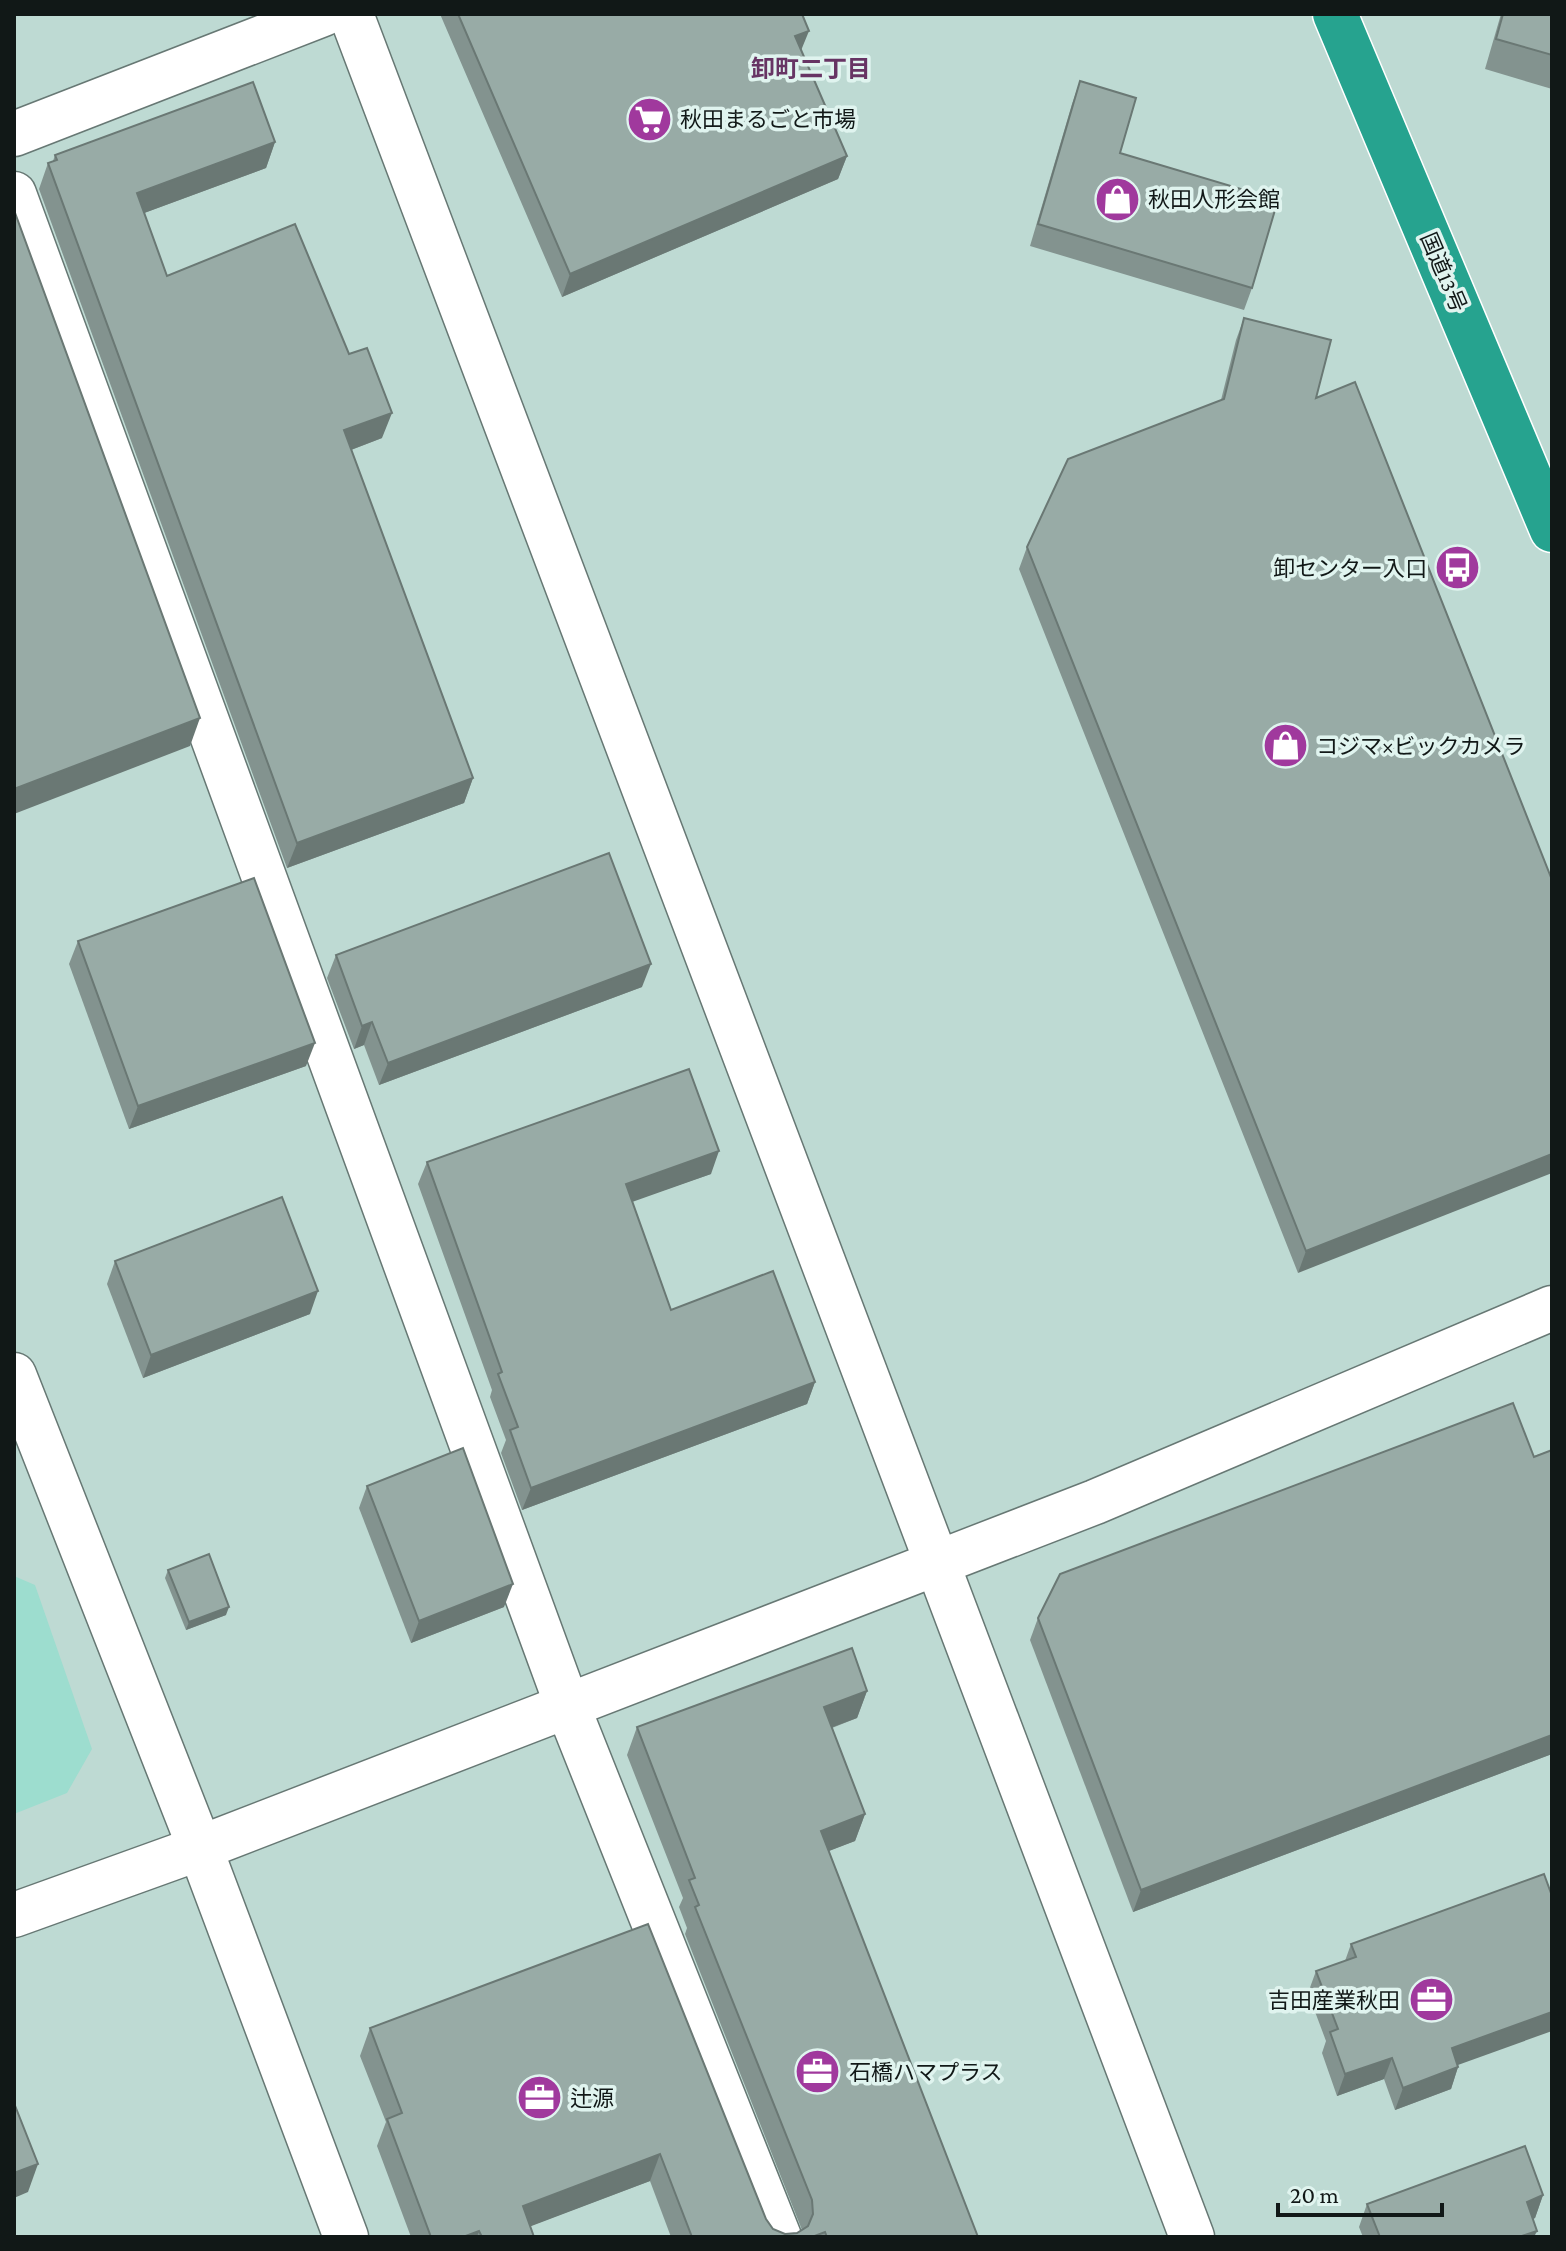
<svg xmlns="http://www.w3.org/2000/svg" width="1566" height="2251" viewBox="0 0 1566 2251" font-family="'Crimson Pro','Noto Sans JP',serif">
<rect width="100%" height="100%" fill="#d3e7e2"/>
<rect fill="#bedad3" x="14" y="14" width="1538" height="2223"/>
<polygon fill="#9dddcf" points="14,1576 35,1585 92,1749 67,1793 14,1814"/>
<g fill="none" stroke-linecap="round" stroke-linejoin="round">
<defs>
<g id="minor">
<polyline points="351,14 1192,2237"/>
<polyline points="14,134 323,14"/>
<polyline points="14,194 567,1705 779,2237"/>
<polyline points="14,1375 200,1848 346,2237"/>
<polyline points="14,1915 200,1848 1095,1502 1552,1308"/>
</g>
<polyline id="highway" points="1335,14 1552,530"/>
</defs>
<use href="#minor" stroke="#677874" stroke-width="47"/>
<use href="#highway" stroke="#fff" stroke-width="47"/>
<use href="#minor" stroke="#fff" stroke-width="44"/>
<use href="#highway" stroke="#26a38f" stroke-width="44"/>
</g>
<g fill="#83938f">
<polygon points="440,14 802,14 801,51 847,156 838,179 562,297"/>
<polygon points="1501,14 1552,14 1552,89 1485,69"/>
<polygon points="1080,81 1120,153 1252,288 1244,310 1030,246 1072,104"/>
<polygon points="275,142 266,168 144,213 167,276 382,438 351,450 473,778 464,803 287,868 39,189 48,163 53,161 55,155"/>
<polygon points="1244,318 1316,398 1552,880 1298,1273 1019,569 1027,547 1221,400 1236,340"/>
<polygon points="78,941 306,1066 129,1129 69,964"/>
<polygon points="336,955 642,987 379,1085 364,1045 354,1049 327,978"/>
<polygon points="427,1162 711,1174 632,1201 671,1310 815,1382 807,1404 522,1510 501,1453 506,1440 490,1397 492,1390 418,1184"/>
<polygon points="115,1261 310,1314 143,1378 107,1284"/>
<polygon points="1552,1450 1552,1754 1133,1912 1030,1640 1038,1618"/>
<polygon points="367,1486 504,1607 411,1643 359,1508"/>
<polygon points="168,1570 226,1615 186,1630 165,1578"/>
<polygon points="867,1691 857,1718 832,1728 865,1814 855,1841 828,1851 978,2237 671,2237 650,2181 530,2226 534,2237 411,2237 377,2146 386,2122 360,2056 370,2028 648,1924 766,2219 773,2229 785,2234 797,2233 802,2230 685,1934 687,1928 679,1907 683,1898 627,1755 637,1727"/>
<polygon points="1351,1944 1458,2065 1458,2067 1451,2089 1395,2110 1384,2079 1337,2096 1322,2053 1326,2041 1308,1993 1316,1971 1345,1961"/>
<polygon points="1543,2195 1535,2218 1533,2219 1534,2237 1363,2237 1359,2227 1367,2204"/>
</g>
<g fill="#6a7874">
<polygon points="809,31 800,53 795,36"/>
<polygon points="275,142 266,168 128,219 137,193"/>
<polygon points="847,156 838,179 562,297 570,274"/>
<polygon points="392,413 382,438 335,456 344,430"/>
<polygon points="200,718 190,746 14,814 14,789"/>
<polygon points="473,778 464,803 287,868 297,843"/>
<polygon points="651,964 642,987 379,1085 388,1063"/>
<polygon points="372,1022 364,1045 354,1049 362,1026"/>
<polygon points="315,1043 306,1066 129,1129 138,1106"/>
<polygon points="719,1151 711,1174 618,1207 626,1184"/>
<polygon points="1552,1154 1552,1173 1298,1273 1306,1251"/>
<polygon points="318,1291 310,1314 143,1378 151,1355"/>
<polygon points="815,1382 807,1404 522,1510 531,1488"/>
<polygon points="513,1584 504,1607 411,1643 419,1621"/>
<polygon points="229,1607 226,1615 186,1630 189,1622"/>
<polygon points="867,1691 857,1718 814,1734 824,1707"/>
<polygon points="1552,1735 1552,1754 1133,1912 1141,1890"/>
<polygon points="865,1814 855,1841 811,1858 821,1831"/>
<polygon points="1552,2012 1552,2031 1444,2070 1452,2048"/>
<polygon points="1392,2058 1384,2079 1337,2096 1345,2074"/>
<polygon points="1458,2067 1451,2089 1395,2110 1403,2088"/>
<polygon points="660,2154 650,2181 513,2233 523,2206"/>
<polygon points="38,2164 28,2192 14,2198 14,2173"/>
<polygon points="1543,2195 1535,2218 1518,2225 1527,2202"/>
<polygon points="479,2231 477,2237 463,2237"/>
<polygon points="1537,2231 1534,2237 1519,2237"/>
</g>
<g fill="#98aba6" stroke="#6a7874" stroke-width="2">
<polygon points="458,14 802,14 809,31 795,36 847,156 570,274"/>
<polygon points="1503,14 1552,14 1552,55 1496,39"/>
<polygon points="1080,81 1136,98 1120,153 1278,200 1252,288 1038,224"/>
<polygon points="253,82 275,142 137,193 167,276 295,224 349,354 367,348 392,413 344,430 473,778 297,843 48,163 57,160 55,155"/>
<polygon points="14,210 200,718 14,789"/>
<polygon points="1244,318 1331,340 1316,398 1355,382 1552,880 1552,1154 1306,1251 1027,547 1068,459 1224,399"/>
<polygon points="609,853 651,964 388,1063 372,1022 362,1026 336,955"/>
<polygon points="254,878 315,1043 138,1106 78,941"/>
<polygon points="689,1069 719,1151 626,1184 671,1310 773,1271 815,1382 531,1488 510,1430 518,1427 498,1374 502,1372 427,1162"/>
<polygon points="282,1197 318,1291 151,1355 115,1261"/>
<polygon points="1513,1403 1534,1457 1552,1450 1552,1735 1141,1890 1038,1618 1060,1574"/>
<polygon points="463,1448 513,1584 419,1621 367,1486"/>
<polygon points="209,1554 229,1607 189,1622 168,1570"/>
<polygon points="852,1648 867,1691 824,1707 865,1814 821,1831 978,2237 827,2237 825,2232 812,2237 692,2237 660,2154 523,2206 534,2237 482,2237 479,2231 463,2237 431,2237 387,2119 402,2113 370,2028 648,1924 766,2219 773,2229 785,2234 797,2233 808,2226 813,2214 812,2200 695,1907 699,1905 689,1880 695,1878 637,1727"/>
<polygon points="1544,1874 1552,1896 1552,2012 1452,2048 1458,2067 1403,2088 1392,2058 1345,2074 1330,2032 1338,2029 1316,1971 1356,1957 1351,1944"/>
<polygon points="14,2103 38,2164 14,2173"/>
<polygon points="1525,2146 1543,2195 1527,2202 1537,2231 1519,2237 1380,2237 1367,2204"/>
</g>
<defs>
<symbol id="supermarket-disc" viewBox="-11 -11 22 22"><circle r="9.5" fill="#a0399d" stroke="#e0f4ef"/><path d="M-6-5.5h2.5l.6 2H6L4.5 2H-2.5L-4.4-4H-6ZM-1.5 3.2a1.3 1.3 0 1 0 .1 0ZM3 3.2a1.3 1.3 0 1 0 .1 0Z" fill="#fff"/></symbol>
<symbol id="shop-disc" viewBox="-11 -11 22 22"><circle r="9.5" fill="#a0399d" stroke="#e0f4ef"/><path d="M-5-2.5h2.3a2.7 3.5 0 0 1 5.4 0H5L5.5 6h-11ZM-1.5-2.5h3a1.5 2.3 0 0 0-3 0Z" fill="#fff"/></symbol>
<symbol id="bus-disc" viewBox="-11 -11 22 22"><circle r="9.5" fill="#a0399d" stroke="#e0f4ef"/><path d="M-5-6H5V4H4V6H2V4H-2V6H-4V4H-5ZM-3.5-4V0h7V-4ZM-3.5 1.2v1.5H-2V1.2ZM2 1.2v1.5H3.5V1.2Z" fill="#fff"/></symbol>
<symbol id="office-disc" viewBox="-11 -11 22 22"><circle r="9.5" fill="#a0399d" stroke="#e0f4ef"/><path d="M-6-3h4V-5.5h4V-3h4V5H-6ZM-1-4.5V-3h2v-1.5ZM-6 0V1H6V0Z" fill="#fff"/></symbol>
</defs>
<g fill-rule="evenodd">
<use href="#supermarket-disc" x="624" y="94" width="51" height="51"/>
<use href="#shop-disc" x="1092" y="174" width="51" height="51"/>
<use href="#bus-disc" x="1432" y="542" width="51" height="51"/>
<use href="#shop-disc" x="1260" y="720" width="51" height="51"/>
<use href="#office-disc" x="1406" y="1974" width="51" height="51"/>
<use href="#office-disc" x="792" y="2046" width="51" height="51"/>
<use href="#office-disc" x="514" y="2072" width="51" height="51"/>
</g>
<g text-anchor="middle" stroke-width="7" stroke-linejoin="round" paint-order="stroke">
<g font-size="22" fill="#111817" stroke="#e0f4ef" text-anchor="start">
<text x="680" y="127">秋田まるごと市場</text>
<text x="1148" y="207">秋田人形会館</text>
<text x="1427" y="576" text-anchor="end">卸センター入口</text>
<text x="1316" y="754">コジマ×ビックカメラ</text>
<text x="1400" y="2008" text-anchor="end">吉田産業秋田</text>
<text x="849" y="2080">石橋ハマプラス</text>
<text x="570" y="2106">辻源</text>
</g>
<g font-size="22" fill="#111817" stroke="#e0f4ef">
<text transform="translate(1444 272) rotate(67)" y="8">国道13号</text>
</g>
<g font-size="24" font-weight="bold" fill="#673464" stroke="#e0f4ef">
<text x="811" y="77">卸町二丁目</text>
</g>
</g>
<rect width="1566" height="2251" fill="none" stroke="#111817" stroke-width="32"/>
<path d="M1278 2203v12h164v-12" fill="none" stroke="#111817" stroke-width="4"/>
<text x="1290" y="2203" font-size="24" fill="#111817" stroke="#e0f4ef" stroke-width="6" paint-order="stroke">20 m</text>
</svg>
